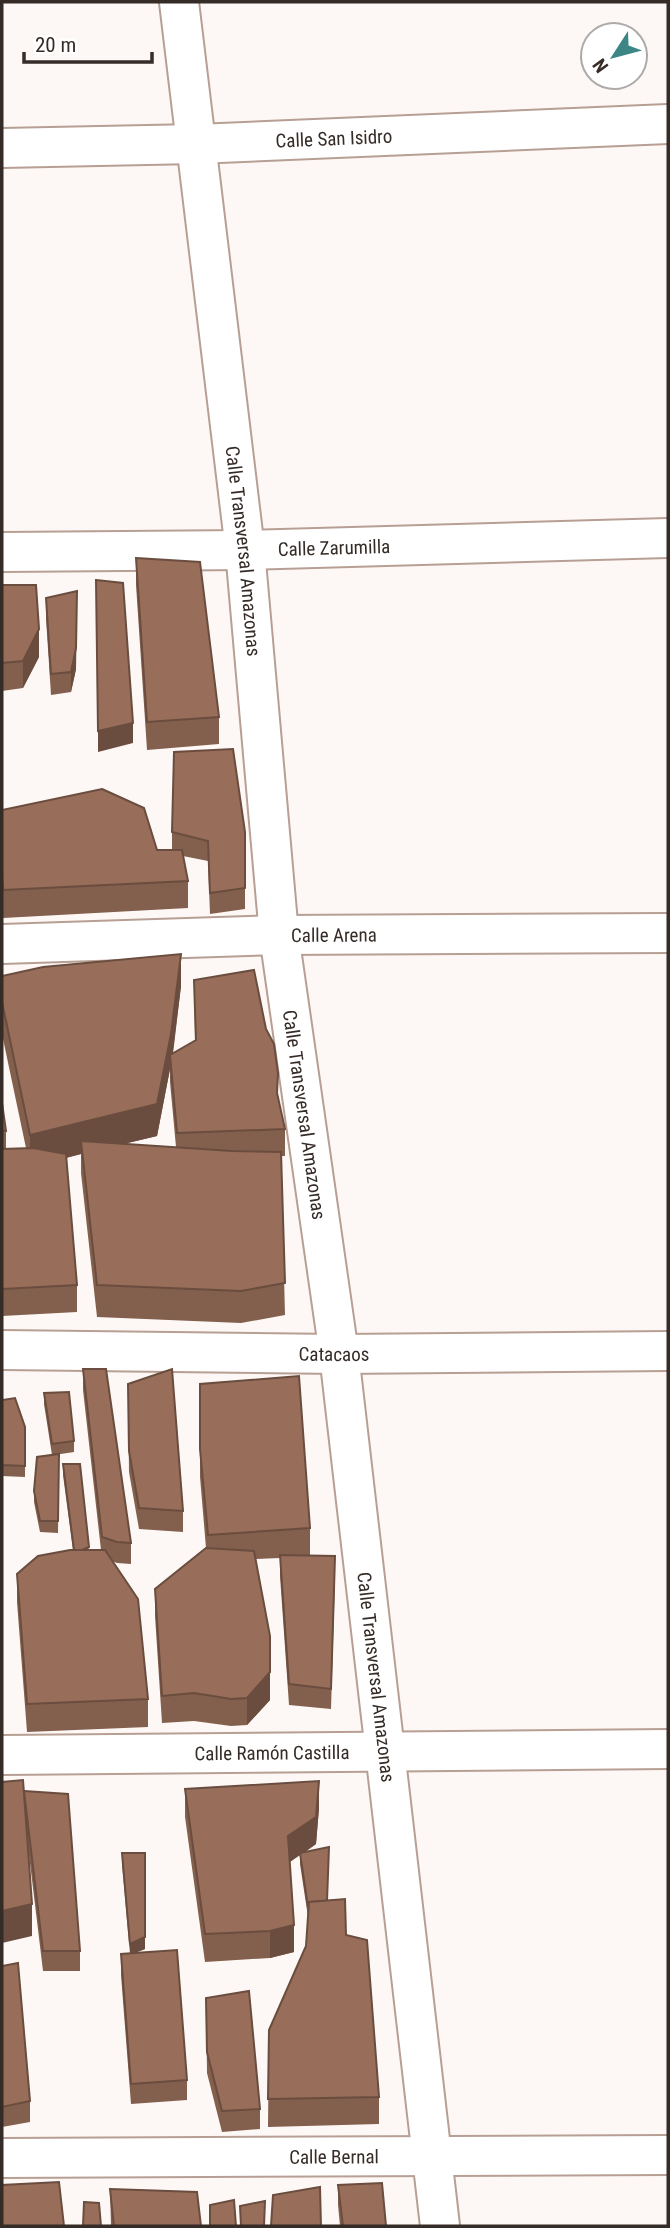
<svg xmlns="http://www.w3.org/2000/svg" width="670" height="2228" viewBox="0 0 670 2228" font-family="'Roboto Condensed',sans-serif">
<rect width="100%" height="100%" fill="#fdf8f6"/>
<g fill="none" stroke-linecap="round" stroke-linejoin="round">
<defs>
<g id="minor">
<path id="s1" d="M179,2L245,550L279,935L339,1354L440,2226"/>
<path id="s2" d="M2,148L196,144L668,124"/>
<path id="s3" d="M2,552L245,550L668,538"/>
<path id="s4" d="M2,944L279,935L668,933"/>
<path id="s5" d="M2,1350L339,1354L668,1351"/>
<path id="s6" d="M2,1755L668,1749"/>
<path id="s7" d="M2,2158L668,2155"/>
</g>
</defs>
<use href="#minor" stroke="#b79f94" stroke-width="42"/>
<use href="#minor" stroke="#fff" stroke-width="38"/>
</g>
<g fill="#835f4d" fill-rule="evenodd">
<polygon points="136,558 219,717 219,744 147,750 136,585"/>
<polygon points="2,585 39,657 23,688 2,691"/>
<polygon points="46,598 76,669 71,692 51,695 46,618"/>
<polygon points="2,810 157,850 172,850 172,832 245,832 245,909 210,914 208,861 183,856 188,881 188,908 3,918 2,901"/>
<path d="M2,976L181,986L173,1054L195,1041L194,980L278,1097L285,1129V1156H281L285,1315L241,1323L97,1317L81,1173V1154L66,1158L77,1285V1312L2,1316V1103L6,1131V1149L26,1148L2,1034ZM170,1069V1082L176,1147L123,1144L157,1136Z"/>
<polygon points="83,1369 131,1543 131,1564 117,1563 112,1561 148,1699 148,1727 27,1732 17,1602 17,1574 73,1550 63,1475 63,1464 89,1550 101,1550 83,1390"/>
<polygon points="128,1384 183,1511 183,1532 139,1529 129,1472"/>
<polygon points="200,1384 310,1528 310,1556 335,1577 331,1709 289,1705 280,1576 280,1558 256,1559 270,1700 247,1725 231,1726 194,1721 162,1723 155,1616 155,1589 206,1548 200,1477"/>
<polygon points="44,1393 74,1441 74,1452 54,1455 59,1454 58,1533 40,1532 34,1502 34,1491 52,1455 44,1404"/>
<polygon points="2,1400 25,1427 25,1477 2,1476"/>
<polygon points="185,1789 319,1808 316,1844 304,1853 346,1935 379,2097 379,2124 268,2127 269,2030 306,1946 308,1917 300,1864 300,1855 290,1862 294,1952 270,1958 205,1962 185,1817"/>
<polygon points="24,1792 80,1951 80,1971 43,1971 29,1855 32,1936"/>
<polygon points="122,1853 145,1853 145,1949 134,1953 187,2080 187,2100 131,2104 121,1975 121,1954 130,1954 122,1864"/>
<polygon points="2,1966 30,2101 30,2122 2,2127"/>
<polygon points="206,1998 260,2109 260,2129 222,2132 207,2073"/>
<polygon points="338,2185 386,2226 340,2226 338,2205"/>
<polygon points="110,2189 201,2226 111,2226"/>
</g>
<g fill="#6a4d3f">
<polygon points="77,612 76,669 71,692 71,672"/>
<polygon points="39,629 39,657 23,688 23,661"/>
<polygon points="133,723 133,743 98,752 98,731"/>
<polygon points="181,954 181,986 171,1066 170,1055 170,1069 157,1136 82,1154 81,1141 81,1154 30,1167 30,1135"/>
<polygon points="270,1672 270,1700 247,1725 247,1698"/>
<polygon points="319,1781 319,1808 316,1844 288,1863 288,1836"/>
<polygon points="32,1904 32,1936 2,1943 2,1911"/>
<polygon points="294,1925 294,1952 270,1958 270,1931"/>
<polygon points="145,1937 145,1949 130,1955 130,1944"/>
</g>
<g fill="#986e5a" stroke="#6a4d3f" stroke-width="2">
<polygon points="136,558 200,562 219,717 147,722"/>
<polygon points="96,580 123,583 133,723 98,731"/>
<polygon points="2,585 36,585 39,629 23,661 2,663 2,673"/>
<polygon points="77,591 76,648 71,672 51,674 46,598"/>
<polygon points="233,749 245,832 245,888 210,893 208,841 172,832 174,752"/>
<polygon points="102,789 144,808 157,850 182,850 188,881 3,890 2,874 2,810"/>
<polygon points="181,954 171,1034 157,1104 30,1135 2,1002 2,976 43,967"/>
<polygon points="254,970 266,1029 274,1044 278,1073 277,1093 285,1129 177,1133 170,1055 196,1040 194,980"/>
<polygon points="2,1103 6,1131 2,1130"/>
<polygon points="81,1141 232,1151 281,1152 285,1283 241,1291 97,1285"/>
<polygon points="33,1148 66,1154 77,1285 2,1289 2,1149"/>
<polygon points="83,1369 106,1369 131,1543 117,1542 102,1537"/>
<polygon points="172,1369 183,1511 139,1508 129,1451 128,1384"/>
<polygon points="299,1376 310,1528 208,1535 200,1449 200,1384"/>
<polygon points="69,1392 74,1441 52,1444 44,1393"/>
<polygon points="15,1398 25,1427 25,1466 2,1465 2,1400"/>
<polygon points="59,1454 58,1521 40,1521 34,1491 37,1457"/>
<polygon points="63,1464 80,1464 89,1547 82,1550 74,1550"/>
<polygon points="206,1548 254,1551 270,1636 270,1672 247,1698 231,1699 194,1693 162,1696 155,1589"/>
<polygon points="70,1550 105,1550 138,1599 148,1699 27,1704 17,1574 38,1556"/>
<polygon points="280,1555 335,1556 331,1689 289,1684"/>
<polygon points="23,1780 32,1904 2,1911 2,1782"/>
<polygon points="319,1781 316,1817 288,1836 294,1925 270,1931 205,1934 185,1789"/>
<polygon points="24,1791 68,1794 80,1951 43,1951"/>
<polygon points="329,1847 327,1901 309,1902 308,1907 300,1853"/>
<polygon points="122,1853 145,1853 145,1937 130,1944"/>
<polygon points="345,1899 346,1935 367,1940 379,2097 268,2099 269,2030 306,1946 309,1902"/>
<polygon points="177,1950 187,2080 131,2084 121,1954"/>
<polygon points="18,1963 30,2101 2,2107 2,1966"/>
<polygon points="249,1991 260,2109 222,2111 207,2052 206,1998"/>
<polygon points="59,2182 64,2226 2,2226 2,2185"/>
<polygon points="382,2183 386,2226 343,2226 338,2185"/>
<polygon points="320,2187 321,2226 271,2226 273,2195"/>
<polygon points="110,2189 197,2192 201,2226 114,2226"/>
<polygon points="234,2200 236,2226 210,2226 210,2205"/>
<polygon points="265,2201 264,2226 241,2226 240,2206"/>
<polygon points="84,2202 99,2203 101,2226 83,2226"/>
</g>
<g text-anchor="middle" stroke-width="5" stroke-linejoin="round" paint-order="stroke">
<g font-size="19" fill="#352b27" stroke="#fff">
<text dy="7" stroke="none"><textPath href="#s2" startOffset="332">Calle San Isidro</textPath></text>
<text dy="7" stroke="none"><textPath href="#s3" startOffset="332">Calle Zarumilla</textPath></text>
<text dy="7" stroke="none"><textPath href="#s1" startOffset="553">Calle Transversal Amazonas</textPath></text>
<text dy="7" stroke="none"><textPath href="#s4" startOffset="332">Calle Arena</textPath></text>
<text dy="7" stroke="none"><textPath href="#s1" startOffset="1120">Calle Transversal Amazonas</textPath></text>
<text dy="7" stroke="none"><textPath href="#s5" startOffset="332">Catacaos</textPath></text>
<text dy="7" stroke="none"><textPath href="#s1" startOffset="1687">Calle Transversal Amazonas</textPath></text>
<text dy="7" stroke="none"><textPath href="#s6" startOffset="270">Calle Ramón Castilla</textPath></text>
<text dy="7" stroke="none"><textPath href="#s7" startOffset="332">Calle Bernal</textPath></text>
</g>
</g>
<rect width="670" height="2228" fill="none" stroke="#352b27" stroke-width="7"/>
<g transform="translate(614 56) rotate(234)"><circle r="33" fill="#ffffff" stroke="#aeaaa9" stroke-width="2"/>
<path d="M0-5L12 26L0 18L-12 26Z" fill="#3d8686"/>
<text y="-10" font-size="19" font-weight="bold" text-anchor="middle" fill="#352b27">N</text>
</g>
<path d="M24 52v10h128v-10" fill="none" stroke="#352b27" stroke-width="3.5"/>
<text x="35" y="52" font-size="21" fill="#352b27" stroke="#ffffff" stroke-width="5" paint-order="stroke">20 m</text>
</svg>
